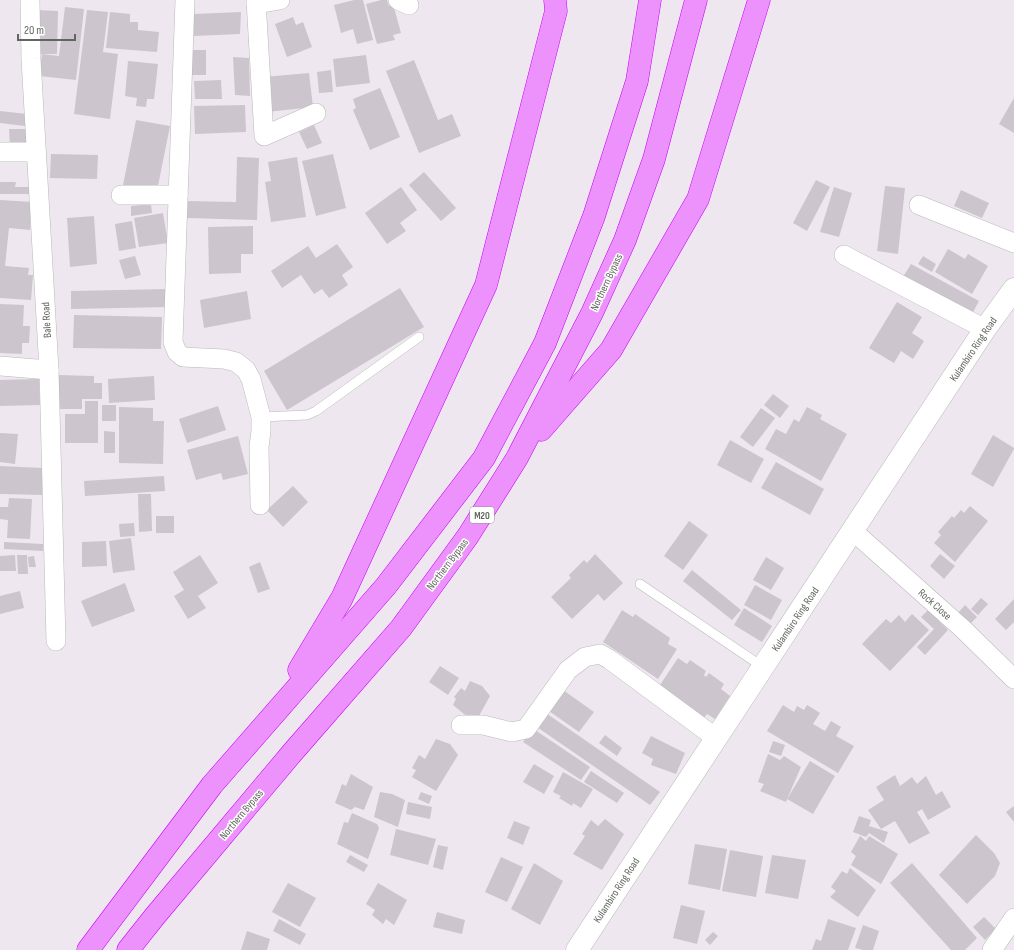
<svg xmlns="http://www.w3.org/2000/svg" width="1014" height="950" viewBox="0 0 1014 950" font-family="'Sofia Sans Condensed',sans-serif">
<rect width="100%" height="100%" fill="#efe7f0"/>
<g fill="#ccc5ce">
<polygon points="354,0 363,0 373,40 357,44 353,29 341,33 334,5"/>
<polygon points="381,0 387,0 389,6 393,4 401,33 393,35 395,40 377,44 366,4"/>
<polygon points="65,7 84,9 76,80 39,76 42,54 59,56"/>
<polygon points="36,10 58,11 57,54 35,54"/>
<polygon points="87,10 108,12 103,52 118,54 110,119 74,114"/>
<polygon points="110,12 130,14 130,22 138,22 138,30 159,32 157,52 106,48"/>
<polygon points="241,12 240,34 194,36 194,14"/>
<polygon points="293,17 296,25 303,22 312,47 287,57 275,24"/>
<rect x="192" y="50" width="14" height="25"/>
<polygon points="366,55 370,83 336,87 333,59"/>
<polygon points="233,57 249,58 250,96 235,95"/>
<polygon points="414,60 438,120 452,114 461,136 419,153 386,71"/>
<polygon points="128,61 158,64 154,99 147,99 146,107 136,106 137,98 125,96"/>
<polygon points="331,70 333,92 319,93 317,72"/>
<polygon points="309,73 313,107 267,112 264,77"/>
<polygon points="221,80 222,99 195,99 194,81"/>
<polygon points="380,88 400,137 370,150 353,110 356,108 353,99"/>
<polygon points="1014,98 1014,133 999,124"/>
<polygon points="245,105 246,132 195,134 194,106"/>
<polygon points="0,111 27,114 25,126 0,123"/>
<polygon points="136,120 170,126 157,191 123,185"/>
<polygon points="314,125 322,143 307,149 299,132"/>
<polygon points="9,129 27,129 27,146 10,147"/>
<polygon points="51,154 98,155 97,179 50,178"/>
<polygon points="333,154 346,208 316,216 302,161"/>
<polygon points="237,157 259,158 257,220 187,218 188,201 236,202"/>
<polygon points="297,157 306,217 271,222 265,182 271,181 268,162"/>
<polygon points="424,172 456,208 441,221 409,185"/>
<polygon points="816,180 830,187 807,231 793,223"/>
<polygon points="0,182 16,182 15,187 31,187 31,194 0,194"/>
<polygon points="885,186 905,188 898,254 877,251"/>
<polygon points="401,187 417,210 400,223 406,231 387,244 365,213"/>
<polygon points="834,187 852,193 839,237 820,232"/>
<polygon points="961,190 989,203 982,218 954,206"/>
<polygon points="0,200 32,202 30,230 9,228 5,266 29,268 28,275 33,275 31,300 0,298"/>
<polygon points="151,204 152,213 131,216 131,206"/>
<polygon points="163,213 168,243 139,247 134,218"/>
<polygon points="94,216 97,264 70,267 67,218"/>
<polygon points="132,221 136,248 119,251 115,224"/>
<polygon points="253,226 253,254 241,254 241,273 209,274 208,227"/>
<polygon points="337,244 353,267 342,275 348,285 329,298 322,289 314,294 301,275 282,288 271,271 308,246 316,258"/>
<polygon points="948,249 965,259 968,254 988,266 972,294 935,272"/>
<polygon points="135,256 141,275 125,279 119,260"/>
<polygon points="923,256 936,264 932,272 918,264"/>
<polygon points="911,264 979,301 972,314 903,277"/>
<polygon points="400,288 424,327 287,410 264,371"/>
<polygon points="167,289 167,307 71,309 71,291"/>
<polygon points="247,291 251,319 204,328 200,300"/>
<polygon points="897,302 922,317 912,333 924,341 913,359 901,351 894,363 869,348"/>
<polygon points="0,304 24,305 23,326 30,326 29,343 22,343 22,354 0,353"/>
<polygon points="74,315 162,317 161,349 73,348"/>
<polygon points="58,375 94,376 94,383 102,383 102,399 82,399 82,409 57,409"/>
<polygon points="154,376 155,400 109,403 108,379"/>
<polygon points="39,379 40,405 0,406 0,380"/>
<polygon points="773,394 789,406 780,418 764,405"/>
<polygon points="85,401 98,401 98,443 65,443 65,414 85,414"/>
<rect x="102" y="405" width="14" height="16"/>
<polygon points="218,406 226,430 187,443 179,419"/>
<polygon points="119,407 153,408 153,421 164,421 163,464 119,463"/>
<polygon points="807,407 822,415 820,419 847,434 821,481 765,449 776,429 786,434 794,419 799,422"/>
<polygon points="761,408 775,418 753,447 740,437"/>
<polygon points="104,431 115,432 115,453 104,453"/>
<polygon points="0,433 18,434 15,464 0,462"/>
<polygon points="993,435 1014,448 1014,449 993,487 971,474"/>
<polygon points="238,436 248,474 223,480 221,473 196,480 187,450"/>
<polygon points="730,440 764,459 751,483 717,465"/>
<polygon points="776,462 824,489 810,515 761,488"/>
<polygon points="0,466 43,468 42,495 0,494"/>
<polygon points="164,476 165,491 85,496 84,481"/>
<polygon points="293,486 308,502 283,527 267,510"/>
<polygon points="138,494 151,494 152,531 139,532"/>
<polygon points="9,498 32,499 30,539 7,538 8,520 0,519 0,507 8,507"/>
<polygon points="970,506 988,521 955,562 934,543 941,535 938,532 952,516 954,518 961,510 964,513"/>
<rect x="156" y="516" width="18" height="17"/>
<polygon points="689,521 708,535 683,570 664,556"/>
<polygon points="134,523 135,536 120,537 119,524"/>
<polygon points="131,538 135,570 113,573 109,541"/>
<polygon points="106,541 107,566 82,567 82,542"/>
<polygon points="4,542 43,544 43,551 4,549"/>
<polygon points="595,554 623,583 604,601 598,594 572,619 551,597 571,578 569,575 584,560 587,563"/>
<polygon points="940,554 955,566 944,579 930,566"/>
<polygon points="15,555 16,571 0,571 0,556"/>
<polygon points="17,555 27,555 28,574 18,574"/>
<polygon points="200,555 218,583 198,596 206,608 188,619 174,596 184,590 173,572"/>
<polygon points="34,556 36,567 29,567 28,557"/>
<polygon points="766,557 784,568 771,590 753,580"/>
<polygon points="260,562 270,589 258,593 249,567"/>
<polygon points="692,570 741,610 732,620 683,581"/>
<polygon points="125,583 135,611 92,627 81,601"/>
<polygon points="755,585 782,600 771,620 744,605"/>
<polygon points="20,591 24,608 0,614 0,596"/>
<polygon points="981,598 988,604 978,615 971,609"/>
<polygon points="1014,599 1014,622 1006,630 995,619"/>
<polygon points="965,605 977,617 969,625 957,614"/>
<polygon points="744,608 772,626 762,642 734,625"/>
<polygon points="622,610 633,617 635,614 670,638 668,644 677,649 658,679 603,642"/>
<polygon points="928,610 948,630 925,655 917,647 934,629 921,617"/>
<polygon points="912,614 929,630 890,671 862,644 886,619 891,623 899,615 905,622"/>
<polygon points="678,658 687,664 690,660 706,671 704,675 706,677 709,673 724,684 721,689 730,696 715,719 707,714 703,719 658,688"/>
<polygon points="440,666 459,678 448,695 429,682"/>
<polygon points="470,681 482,686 490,696 475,723 453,705 456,699 454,697 461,688 465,691"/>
<polygon points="563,690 594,712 579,732 549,711"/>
<polygon points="783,705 794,712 797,706 804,710 807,705 820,713 813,724 825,731 831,721 841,727 836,736 854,746 838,773 767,731"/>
<polygon points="543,711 660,792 650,805 534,725"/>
<polygon points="532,728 590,767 581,780 523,742"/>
<polygon points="605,735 622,748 617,756 599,743"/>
<polygon points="651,736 685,753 676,774 651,765 653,759 642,753"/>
<polygon points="436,739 450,744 458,755 436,791 412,777 416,770 412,768 419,755 425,759"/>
<polygon points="773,741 785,745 781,756 769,752"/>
<polygon points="768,754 780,760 784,756 801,767 787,799 810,761 835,776 813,814 787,799 786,802 760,791 764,784 758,782"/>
<polygon points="534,764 554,776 544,794 523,782"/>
<polygon points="591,771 624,793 617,803 584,782"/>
<polygon points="563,772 593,789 581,808 573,803 572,806 559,798 561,796 553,792"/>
<polygon points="351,774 373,787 364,810 355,807 351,810 335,803 342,784 346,786"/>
<polygon points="895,775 900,786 912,777 917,784 926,776 936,795 942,791 951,807 928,820 922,809 917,812 930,833 909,844 895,821 881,829 868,810 884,800 876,787"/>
<polygon points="380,792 392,794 405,800 398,827 374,817"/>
<polygon points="421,792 432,796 429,804 418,799"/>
<polygon points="408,802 432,807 430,819 406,814"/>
<polygon points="1014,806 1014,822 1006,812"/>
<polygon points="352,813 377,824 379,828 368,859 337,844 344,822 348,823"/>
<polygon points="859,816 871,820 869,826 888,832 884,843 869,833 866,837 853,832"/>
<polygon points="605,819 624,834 602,870 573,854 585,836 582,834 591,820 598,826"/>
<polygon points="514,821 530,827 523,845 507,838"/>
<polygon points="396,829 436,839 428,865 390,855"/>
<polygon points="976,835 994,853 1000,863 995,876 967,904 939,875"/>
<polygon points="860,836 866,841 869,836 898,854 881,884 851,865 856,856 851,852"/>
<polygon points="695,844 727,849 720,890 688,884"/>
<polygon points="438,845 448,847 443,870 433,867"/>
<polygon points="730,850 763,856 756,897 722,891"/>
<polygon points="350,855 368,865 364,872 346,862"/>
<polygon points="772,855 806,860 798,899 765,893"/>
<polygon points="501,857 523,867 507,902 485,892"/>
<polygon points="534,863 563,881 540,925 511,909"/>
<polygon points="912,863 977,938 965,950 951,950 890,883"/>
<polygon points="850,868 876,890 858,917 830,897 836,891 831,887 842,871 847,874"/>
<polygon points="288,883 316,898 300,927 272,912"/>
<polygon points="378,883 407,900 394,925 386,919 383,924 372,915 375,910 366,904"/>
<polygon points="681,905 705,911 697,944 673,938"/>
<polygon points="437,912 465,920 462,934 433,927"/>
<polygon points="984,917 996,929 985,940 973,927"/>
<polygon points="279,919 306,934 300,945 273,931"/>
<polygon points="828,919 856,928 848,950 812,950 816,939 821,941"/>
<polygon points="863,925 879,931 873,950 863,950 855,948"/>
<polygon points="247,931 270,939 267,950 241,950"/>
<polygon points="713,932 718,936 710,945 705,940"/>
</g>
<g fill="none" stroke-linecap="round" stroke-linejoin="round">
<defs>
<g id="service">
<polyline points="261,417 307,415 316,411 419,337"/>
<polyline points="640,584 763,667"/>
</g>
<g id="minor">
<polyline points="30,0 31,59 49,370 56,641"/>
<polyline points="185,0 173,342 177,352 183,357 224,359 236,362 246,370 251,379 261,417 261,431 259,447 260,505"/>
<polyline points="256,0 264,136 316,113"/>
<polyline points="398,0 409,5"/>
<polyline points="256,4 280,0"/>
<polyline points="0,152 36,152"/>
<polyline points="121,195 178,195"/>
<polyline points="919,205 1014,243"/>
<polyline points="844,255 985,329"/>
<polyline points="0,366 49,370"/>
<polyline points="853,531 963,629 1014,679"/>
<polyline points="461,725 483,725 512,732 526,729 568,670 585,657 600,654 609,659 716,738"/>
<polyline points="992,950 1014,918"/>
</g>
<polyline id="tertiary" points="577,950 985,329 1014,289"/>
<g id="motorway">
<polyline points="541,430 611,350 698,199 759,0"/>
<polyline points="299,670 342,598 486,285 556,11 555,0"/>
<polyline points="88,950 212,785 386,586 484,458 545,343 594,216 637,81 650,0"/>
<polyline points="128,950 155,916 292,753 401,628 468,536 517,458 592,313 625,240 654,159 696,0"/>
</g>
</defs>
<use href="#service" stroke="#b6bbb4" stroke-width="10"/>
<use href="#minor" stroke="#b6bbb4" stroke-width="20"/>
<use href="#tertiary" stroke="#b6bbb4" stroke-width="23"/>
<use href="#motorway" stroke="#c401f5" stroke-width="23"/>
<use href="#service" stroke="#fff" stroke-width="9"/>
<use href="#minor" stroke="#fff" stroke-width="19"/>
<use href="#tertiary" stroke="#fff" stroke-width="22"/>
<use href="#motorway" stroke="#ed91fc" stroke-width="22"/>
</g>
<g text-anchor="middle" stroke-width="3" stroke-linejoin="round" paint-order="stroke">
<rect fill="#fff" stroke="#90958e" stroke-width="1" x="470" y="507" width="24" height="16" rx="3"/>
<g font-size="10" font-weight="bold" fill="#61675e">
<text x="482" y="519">M20</text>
</g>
<g font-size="11" fill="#61675e" stroke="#fff">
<text transform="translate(606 282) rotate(-65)" y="4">Northern Bypass</text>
<text transform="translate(46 320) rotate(-93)" y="4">Bale Road</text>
<text transform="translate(973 349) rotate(-56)" y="4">Kulambiro Ring Road</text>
<text transform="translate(447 564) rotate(-53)" y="4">Northern Bypass</text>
<text transform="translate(935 604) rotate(42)" y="4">Rock Close</text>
<text transform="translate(795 619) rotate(-56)" y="4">Kulambiro Ring Road</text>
<text transform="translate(241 814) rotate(-50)" y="4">Northern Bypass</text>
<text transform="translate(616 890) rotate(-57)" y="4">Kulambiro Ring Road</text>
</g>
</g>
<path d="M18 34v6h57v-6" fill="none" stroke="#61675e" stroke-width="2"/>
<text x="24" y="34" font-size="12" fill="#61675e" stroke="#ffffff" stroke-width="3" paint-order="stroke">20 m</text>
</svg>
